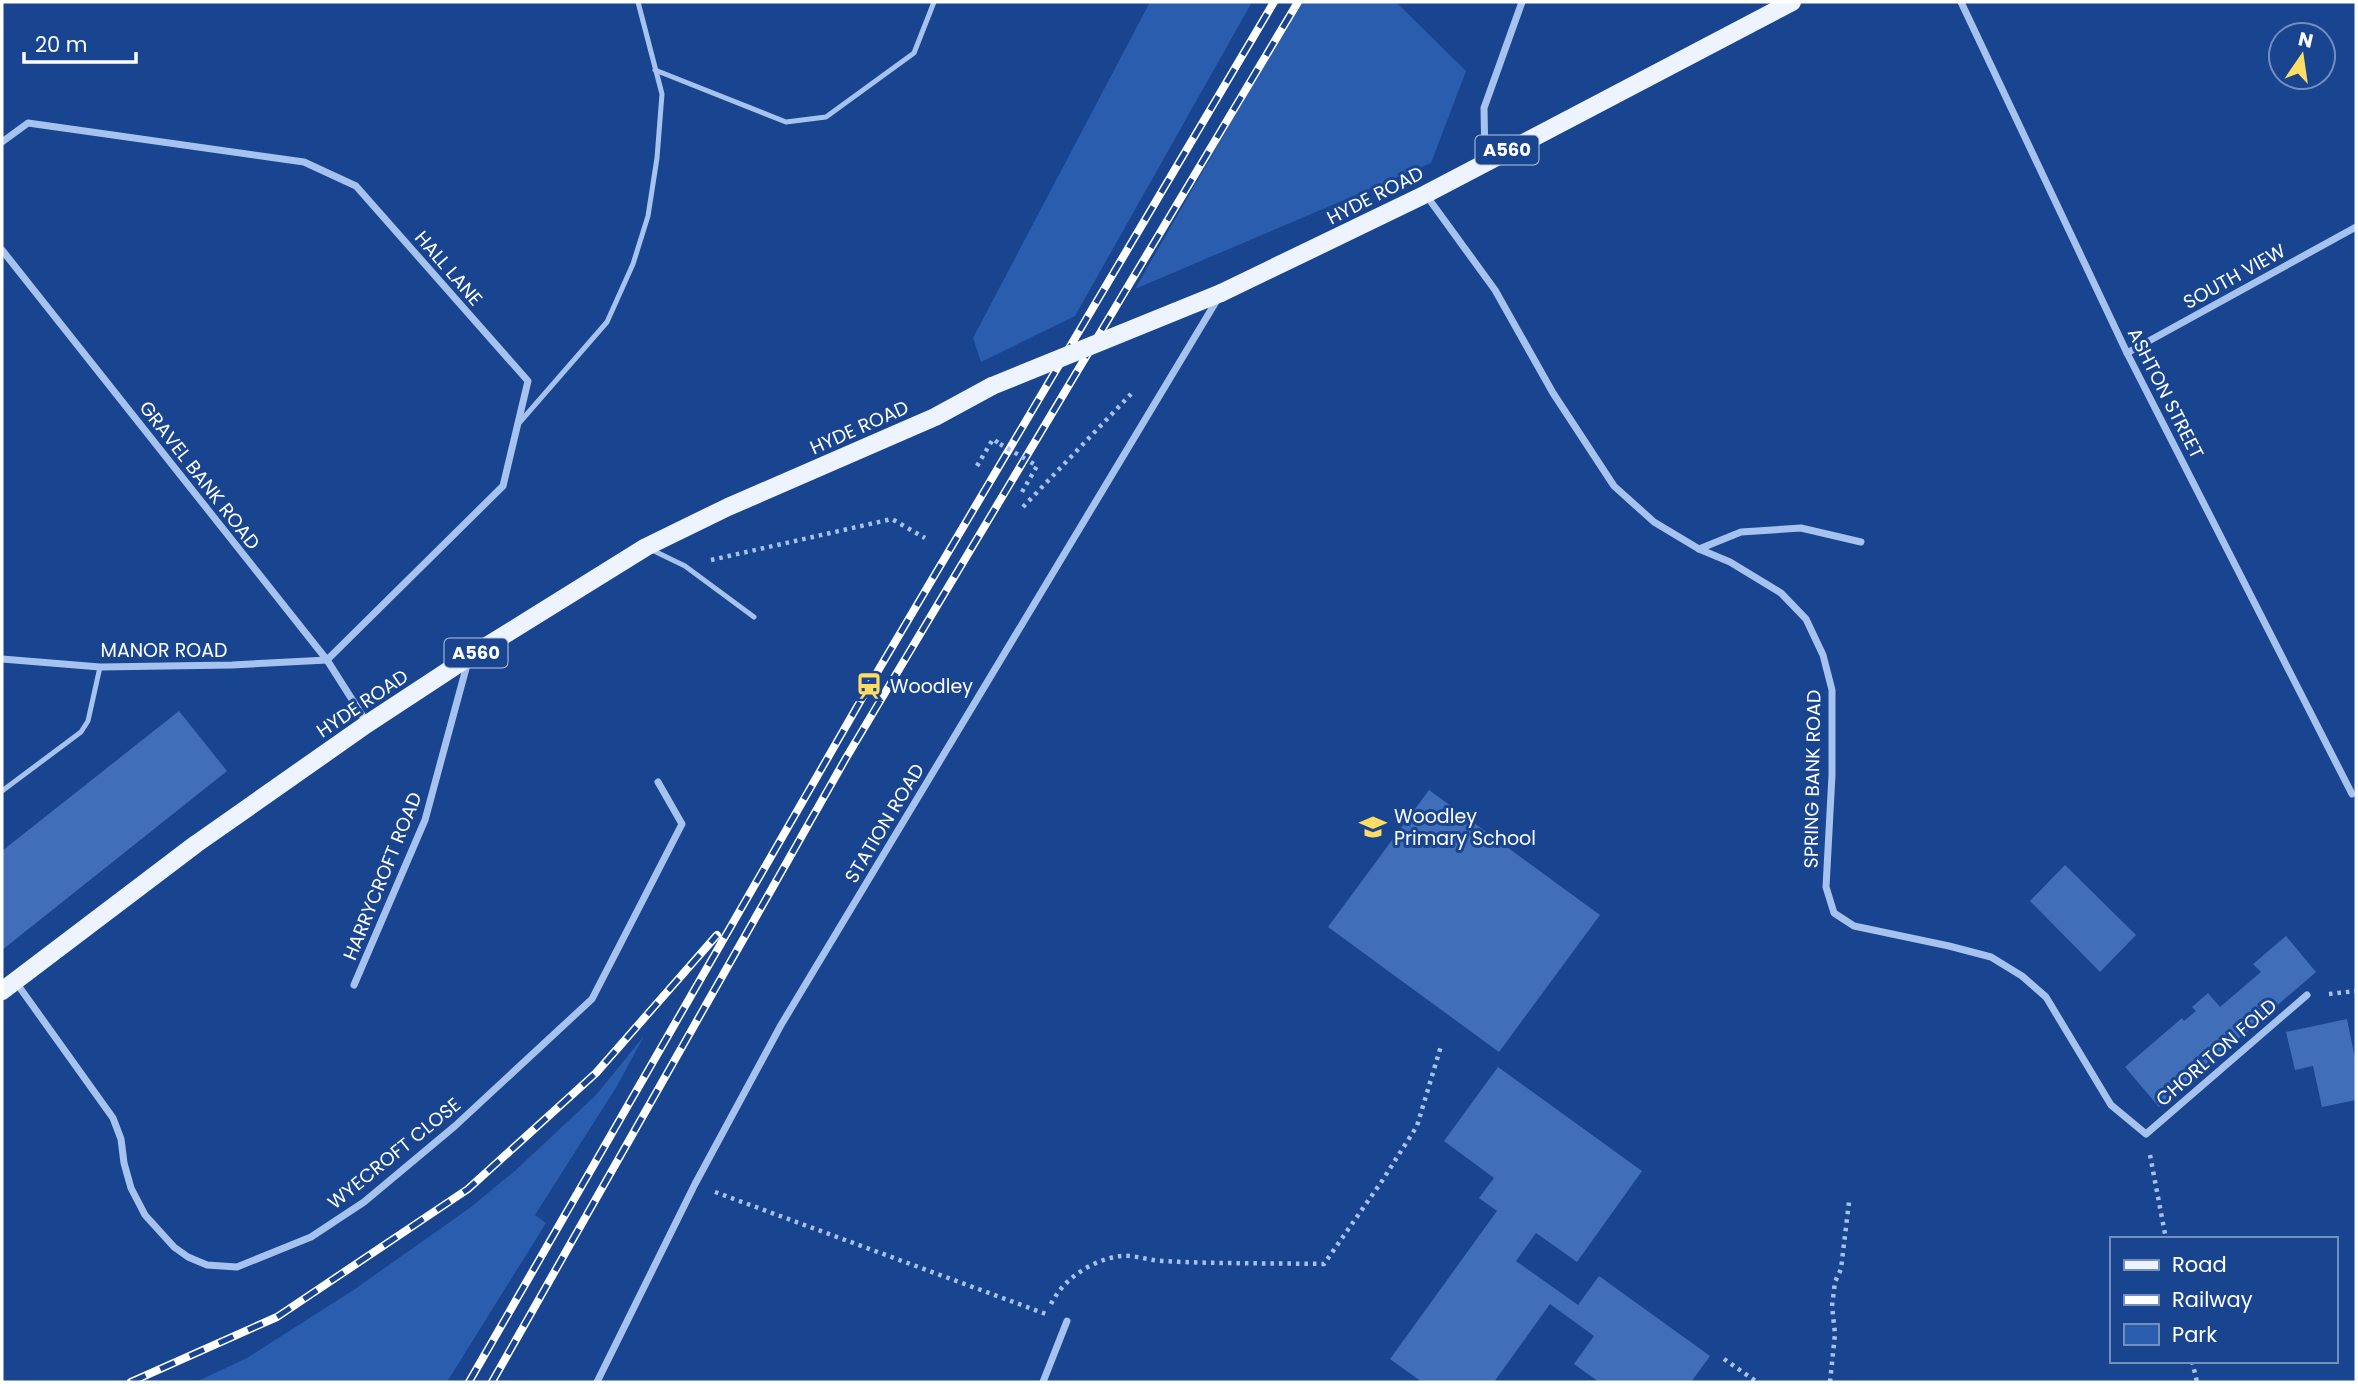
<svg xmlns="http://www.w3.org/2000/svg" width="2358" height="1384" viewBox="0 0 2358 1384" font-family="Poppins,sans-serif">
<rect width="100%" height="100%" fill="#184490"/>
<g fill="#2b5daf">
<polygon points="1150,2 1252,2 1075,316 981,362 973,338"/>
<polygon points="1300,2 1396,2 1466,71 1431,163 1135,289"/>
<polygon points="644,1036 617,1086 535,1215 546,1223 447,1382 196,1382 247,1358 355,1289 471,1207 517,1169 596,1095"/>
</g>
<g fill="#416eb9">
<polygon points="179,711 227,771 2,950 2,851"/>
<polygon points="1429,790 1600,915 1499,1052 1328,927"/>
<polygon points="2065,865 2136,935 2100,972 2030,901"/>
<polygon points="2286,936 2316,972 2159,1107 2125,1067 2182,1018 2184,1021 2196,1011 2192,1007 2208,993 2220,1007 2261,972 2253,964"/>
<polygon points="2347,1019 2356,1063 2356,1100 2322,1107 2313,1066 2295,1070 2286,1032"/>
<polygon points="1498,1067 1642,1171 1577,1262 1536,1233 1516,1261 1578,1305 1599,1276 1710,1356 1691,1382 1599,1382 1574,1364 1594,1336 1550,1304 1494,1382 1422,1382 1390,1359 1497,1211 1479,1198 1494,1178 1444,1141"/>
</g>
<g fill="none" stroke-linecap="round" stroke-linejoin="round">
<g stroke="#a6c2ef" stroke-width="4.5" stroke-dasharray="3.5 5" stroke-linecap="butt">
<polyline points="977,466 993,439 1000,444"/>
<polyline points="1022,492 1037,466 1029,461"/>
<polyline points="1023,507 1131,394"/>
<polyline points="711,560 892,519 925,538"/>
<polyline points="2329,994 2356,991"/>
<polyline points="2150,1155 2166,1239"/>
<polyline points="715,1192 1046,1314"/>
<path d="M1051,1304C1063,1280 1088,1263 1114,1257C1131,1253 1145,1260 1162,1261C1216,1264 1270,1263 1324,1264L1382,1181L1417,1126L1441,1046"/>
<polyline points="1724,1359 1757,1382"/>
<polyline points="2192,1361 2197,1382"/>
<polyline points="1830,1382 1835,1334 1832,1306 1835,1282 1841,1269 1849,1202"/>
</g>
<g stroke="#a6c2ef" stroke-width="5">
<polyline points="655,70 786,122 826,117 914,53 934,2"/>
<polyline points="520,422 607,322 633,264 648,216 657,158 662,94 638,2"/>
<polyline points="652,550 685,566 754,617"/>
<polyline points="2,791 81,732 88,721 100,667"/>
</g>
<g stroke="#a6c2ef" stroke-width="7">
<polyline points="1961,2 2127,353 2352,794"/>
<polyline points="2,142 28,123 304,162 356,186 528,381 503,486 327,660 232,665 100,667 2,659"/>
<polyline points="1485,161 1484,108 1522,2"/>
<polyline points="1426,195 1495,290 1553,393 1614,486 1654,522 1699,549 1730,562 1781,593 1806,619 1823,655 1832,690 1832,775 1826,887 1834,913 1854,926 1949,946 1991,957 2022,976 2046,997 2111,1105 2146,1134 2307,995"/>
<polyline points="2,250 327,660 367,723"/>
<polyline points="2127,353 2356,227"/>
<polyline points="1699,549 1741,532 1801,528 1861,542"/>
<polyline points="15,981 113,1118 121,1139 124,1163 131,1188 145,1215 174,1247 188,1257 207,1265 237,1267 311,1237 364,1202 455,1126 592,999 682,824 658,782"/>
<polyline points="354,985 425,820 468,661"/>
<polyline points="597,1382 695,1184 781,1025 1217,300"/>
<polyline points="1043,1382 1067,1321"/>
</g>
<g stroke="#eef4ff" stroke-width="18">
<polyline points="1221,293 1426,194 1792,2"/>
<polyline points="2,991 196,844 367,724 469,657 646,547 728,507 935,417 992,386"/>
</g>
<defs>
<g id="rail">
<polyline points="131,1382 277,1317 468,1189 596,1073 717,935"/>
<polyline points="469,1382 869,686 1274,2"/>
<polyline points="492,1382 846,758 1298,2"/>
</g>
</defs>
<use href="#rail" stroke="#fff" stroke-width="8"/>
<use href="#rail" stroke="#184490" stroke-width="5" stroke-dasharray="16" stroke-linecap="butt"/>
<polyline stroke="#a6c2ef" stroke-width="4.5" stroke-dasharray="3.5 5" stroke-linecap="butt" points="1000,444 1029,461"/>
<polyline stroke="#eef4ff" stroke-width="18" points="992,386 1221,293"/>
</g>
<defs>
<symbol id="station-bare" viewBox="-9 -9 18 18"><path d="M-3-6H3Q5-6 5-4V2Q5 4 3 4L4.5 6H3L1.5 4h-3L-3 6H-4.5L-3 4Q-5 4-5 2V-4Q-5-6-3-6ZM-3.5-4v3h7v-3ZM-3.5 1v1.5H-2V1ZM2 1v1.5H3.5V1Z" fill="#ffdd64" stroke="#184490" stroke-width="2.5" paint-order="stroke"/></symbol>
<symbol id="school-bare" viewBox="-9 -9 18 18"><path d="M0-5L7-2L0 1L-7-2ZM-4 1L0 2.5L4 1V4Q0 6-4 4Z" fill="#ffdd64" stroke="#184490" stroke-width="2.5" paint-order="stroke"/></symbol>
</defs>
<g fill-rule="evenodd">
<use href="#station-bare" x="850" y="667" width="38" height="38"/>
<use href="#school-bare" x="1354" y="808" width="38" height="38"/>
</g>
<g text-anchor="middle" stroke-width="6" stroke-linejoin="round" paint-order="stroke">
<g fill="#184490" stroke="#bac7de" stroke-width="2">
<rect x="1475.5" y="135.5" width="63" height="29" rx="5"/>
<rect x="444.5" y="638.5" width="63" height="29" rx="5"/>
</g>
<g font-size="18" font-weight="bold" fill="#fff">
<text x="1507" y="156">A560</text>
<text x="476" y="659">A560</text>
</g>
<g font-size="19" fill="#fff" stroke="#184490">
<text transform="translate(1375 195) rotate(-27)" y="7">HYDE ROAD</text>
<text transform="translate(449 268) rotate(49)" y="7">HALL LANE</text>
<text transform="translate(2234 276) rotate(-29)" y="7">SOUTH VIEW</text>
<text transform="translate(2166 393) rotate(63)" y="7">ASHTON STREET</text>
<text transform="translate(859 427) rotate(-24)" y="7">HYDE ROAD</text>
<text transform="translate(200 475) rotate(52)" y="7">GRAVEL BANK ROAD</text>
<text x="164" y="657">MANOR ROAD</text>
<text transform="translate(362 703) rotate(-34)" y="7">HYDE ROAD</text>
<text transform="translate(1812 779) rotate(-89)" y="7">SPRING BANK ROAD</text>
<text transform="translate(884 823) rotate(-59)" y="7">STATION ROAD</text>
<text transform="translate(382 876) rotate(-68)" y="7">HARRYCROFT ROAD</text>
<text transform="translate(2216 1052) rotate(-41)" y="7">CHORLTON FOLD</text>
<text transform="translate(394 1153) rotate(-39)" y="7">WYECROFT CLOSE</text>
</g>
<g font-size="19" fill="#fff" stroke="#184490" text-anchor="start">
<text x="890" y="693">Woodley</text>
<text x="1394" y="823">Woodley<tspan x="1394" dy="22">Primary School</tspan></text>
</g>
</g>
<rect width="2358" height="1384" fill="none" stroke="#ffffff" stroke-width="7"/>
<rect x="2110" y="1237" width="228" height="126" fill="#184490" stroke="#748fbc" stroke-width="2"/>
<rect x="2124" y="1260" width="35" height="10" fill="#eef4ff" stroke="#748fbc" stroke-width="2"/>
<text x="2172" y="1272" font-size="21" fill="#ffffff">Road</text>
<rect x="2124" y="1295" width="35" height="10" fill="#ffffff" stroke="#748fbc" stroke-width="2"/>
<text x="2172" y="1307" font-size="21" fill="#ffffff">Railway</text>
<rect x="2124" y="1324" width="35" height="21" fill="#2b5daf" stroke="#748fbc" stroke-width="2"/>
<text x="2172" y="1342" font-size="21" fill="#ffffff">Park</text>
<g transform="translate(2302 56) rotate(13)"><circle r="33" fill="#184490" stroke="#748fbc" stroke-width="2"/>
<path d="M0-5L12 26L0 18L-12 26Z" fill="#ffdd64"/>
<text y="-10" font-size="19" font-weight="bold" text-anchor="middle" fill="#ffffff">N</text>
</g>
<path d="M24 52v10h112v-10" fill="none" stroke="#ffffff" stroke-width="3.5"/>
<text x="35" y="52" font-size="21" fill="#ffffff" stroke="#184490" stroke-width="5" paint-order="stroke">20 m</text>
</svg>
